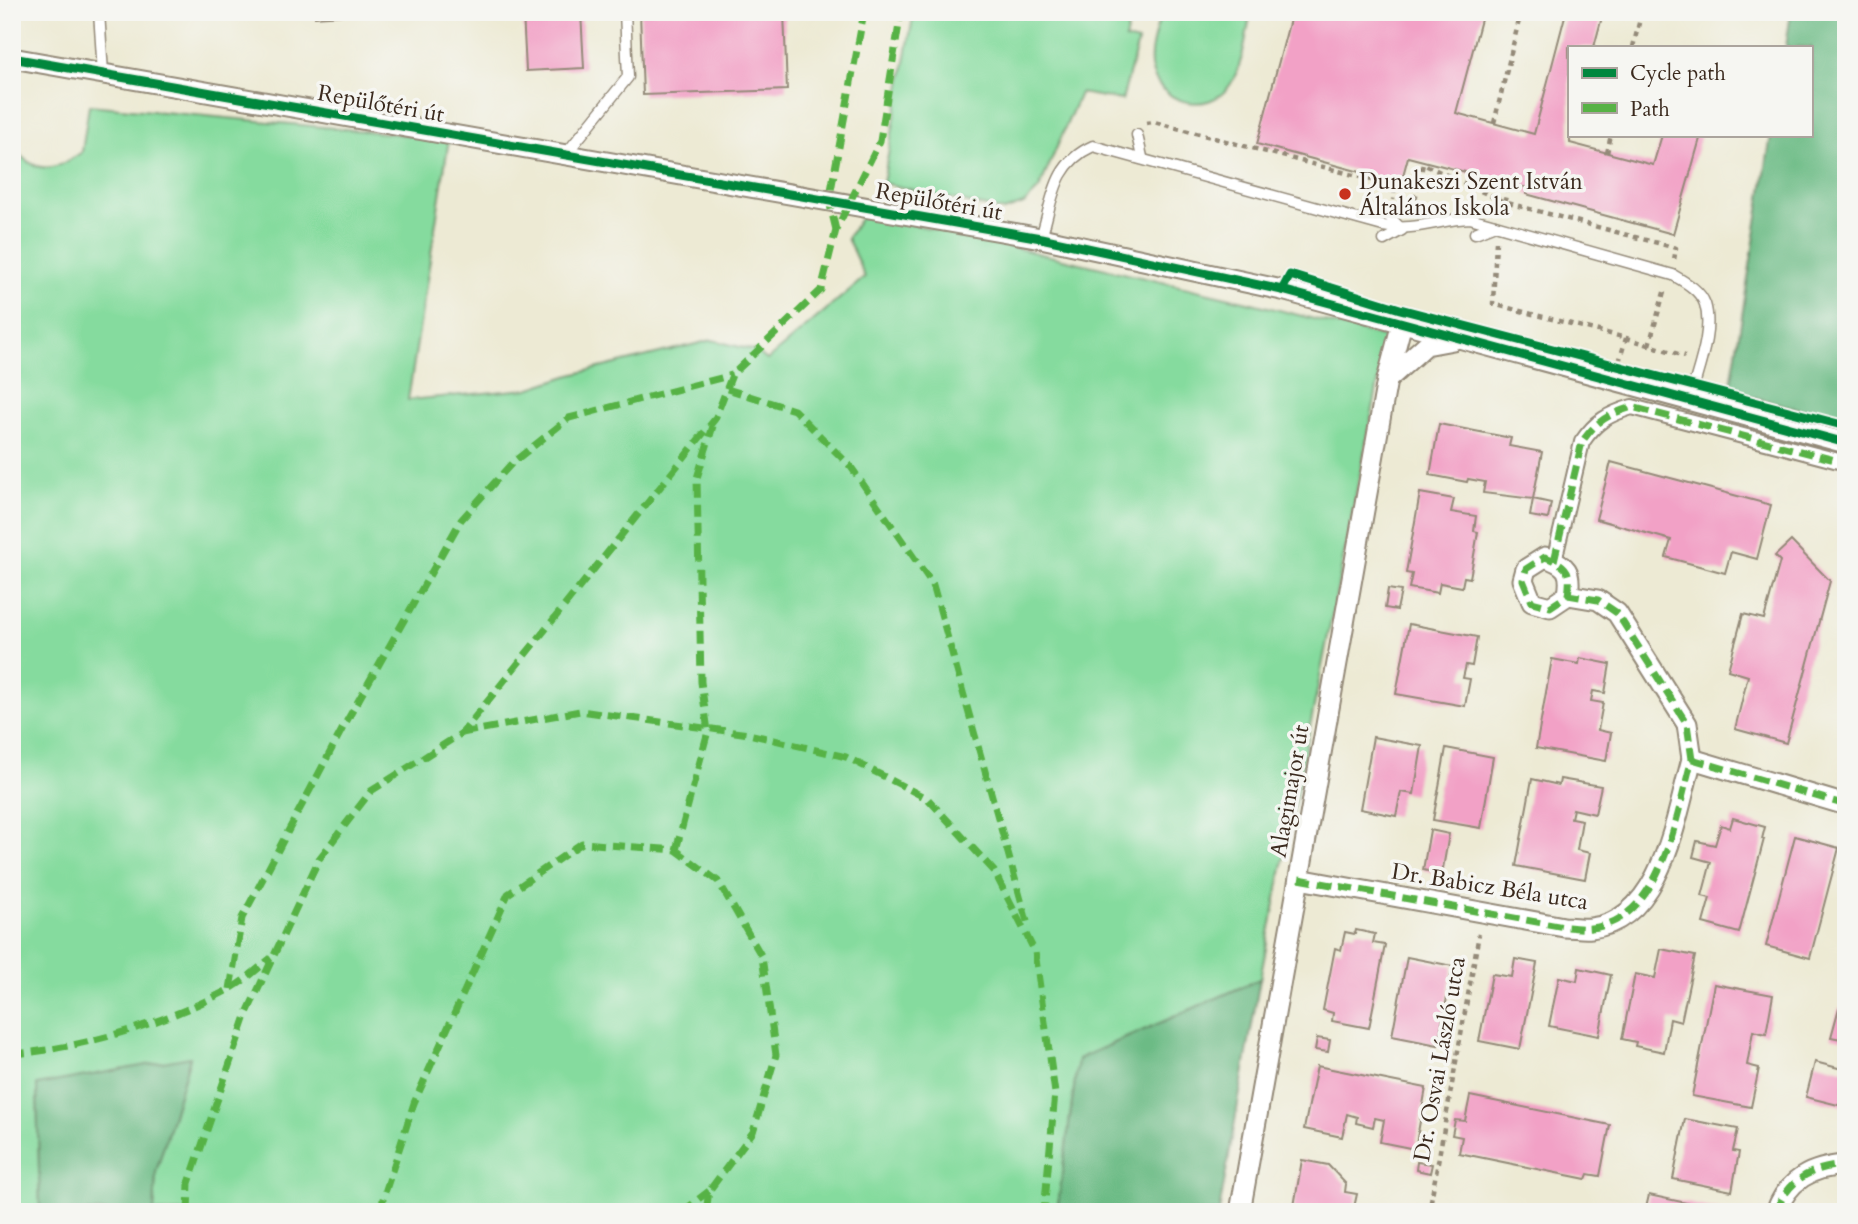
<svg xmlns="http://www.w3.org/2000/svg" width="1858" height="1224" viewBox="0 0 1858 1224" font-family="Cardo,serif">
<rect width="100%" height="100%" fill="#f6f6f2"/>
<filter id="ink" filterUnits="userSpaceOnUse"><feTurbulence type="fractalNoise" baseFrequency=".0143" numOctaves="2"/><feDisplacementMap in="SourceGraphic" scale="14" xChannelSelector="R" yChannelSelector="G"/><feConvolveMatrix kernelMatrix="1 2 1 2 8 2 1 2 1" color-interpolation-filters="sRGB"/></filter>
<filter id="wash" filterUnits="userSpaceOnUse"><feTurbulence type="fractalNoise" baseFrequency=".00686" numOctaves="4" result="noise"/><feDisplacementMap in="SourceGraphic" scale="28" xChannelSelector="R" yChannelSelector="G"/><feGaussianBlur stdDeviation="1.57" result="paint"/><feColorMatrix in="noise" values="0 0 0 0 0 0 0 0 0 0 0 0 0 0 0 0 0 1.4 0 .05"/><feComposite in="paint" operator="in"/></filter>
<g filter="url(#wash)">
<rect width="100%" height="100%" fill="#edead4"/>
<g fill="#85db9e" stroke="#60825e" stroke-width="2">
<polygon points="914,12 1132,12 1125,39 1138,42 1122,100 1080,93 1039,189 1024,204 1004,211 883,183"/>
<path d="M1161,12H1251C1246,35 1243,66 1230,85C1208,117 1157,103 1151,66C1149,48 1157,29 1161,12Z"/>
<path d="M89,105L449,139L408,400L528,389L567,376L712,340L756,351L767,360L865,277L847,238L864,213L1248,302L1387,338L1260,979L1078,1059L1057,1212H154L156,1172L190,1058L37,1085L40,1212H12V147C36,175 54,172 82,152Z"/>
</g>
<g fill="#6cbb85" stroke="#547252" stroke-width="2">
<polygon points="1791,12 1846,12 1846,421 1730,391 1771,135 1811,135 1811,47 1786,47"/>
<polygon points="1260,979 1219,1212 1057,1212 1078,1059"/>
<polygon points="190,1057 156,1172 154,1212 40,1212 37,1085"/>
</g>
<g id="blocks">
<g fill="#f2a1c6">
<polygon points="315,12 357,12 357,14 315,17"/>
<polygon points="523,12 581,12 584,68 526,71"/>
<polygon points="640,12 784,12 787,90 643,95"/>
<polygon points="1292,12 1483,12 1456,113 1534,134 1566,12 1602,17 1594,47 1569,47 1570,143 1653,165 1662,135 1701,135 1673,234 1526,194 1527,188 1408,157 1401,183 1257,144"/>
<polygon points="1439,424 1511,438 1509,446 1542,452 1533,499 1483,493 1485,482 1468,479 1467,482 1430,475"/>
<polygon points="1611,462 1771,505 1757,559 1731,552 1725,573 1666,557 1671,540 1596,519"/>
<polygon points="1420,493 1454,499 1451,512 1476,516 1474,531 1478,532 1470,578 1464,577 1462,587 1440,583 1438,593 1409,588 1412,574 1406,573"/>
<polygon points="1533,499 1551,503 1548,519 1530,516"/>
<polygon points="1791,541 1830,581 1786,743 1735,729 1748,676 1728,670 1743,614 1764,619 1780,561 1775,556"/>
<polygon points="1388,589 1401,591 1397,610 1385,608"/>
<polygon points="1409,624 1477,637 1472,666 1466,665 1463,678 1470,679 1465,706 1396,694"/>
<polygon points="1580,658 1610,664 1605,693 1593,691 1591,701 1603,703 1598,730 1611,733 1606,761 1536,748 1552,659 1579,664"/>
<polygon points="1373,737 1422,746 1414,794 1401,792 1396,816 1360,809"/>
<polygon points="1446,748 1493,757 1481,828 1433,820"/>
<polygon points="1532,779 1559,785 1560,779 1601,786 1595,814 1573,809 1571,818 1582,820 1577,850 1590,853 1585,879 1516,866"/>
<polygon points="1733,818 1765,827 1762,839 1764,839 1739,933 1703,923 1710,898 1702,896 1711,862 1693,857 1697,841 1715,845 1721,825 1730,828"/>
<polygon points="1430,830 1449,834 1442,874 1423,870"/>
<polygon points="1795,836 1839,848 1810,958 1766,946"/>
<polygon points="1356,930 1375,934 1373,943 1385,945 1369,1028 1332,1021 1333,1013 1323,1010 1335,948 1341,950 1345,932 1355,934"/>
<polygon points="1661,949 1695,956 1681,1022 1670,1019 1664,1052 1635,1046 1636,1042 1622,1039 1635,974 1655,978"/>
<polygon points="1407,957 1453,966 1438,1045 1392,1036"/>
<polygon points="1515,959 1537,963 1520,1049 1479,1041 1492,974 1512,977"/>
<polygon points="1579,968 1611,975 1599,1036 1549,1026 1559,977 1577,981"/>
<polygon points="1714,984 1773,995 1766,1034 1753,1031 1747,1065 1759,1068 1751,1107 1692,1096"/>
<polygon points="1839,1008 1846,1010 1846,1040 1831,1037"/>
<polygon points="1317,1038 1330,1040 1328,1052 1315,1050"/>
<polygon points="1815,1062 1846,1070 1846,1107 1806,1097"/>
<polygon points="1317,1066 1426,1088 1415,1149 1380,1142 1384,1120 1375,1118 1373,1127 1356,1123 1357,1117 1347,1114 1342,1137 1304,1129"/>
<polygon points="1470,1096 1610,1125 1600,1176 1588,1174 1586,1179 1459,1153 1462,1137 1452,1135 1455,1120 1465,1121"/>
<polygon points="1685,1119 1738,1129 1733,1151 1739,1152 1732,1191 1673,1179"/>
<polygon points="1302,1160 1328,1165 1346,1184 1345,1192 1357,1194 1353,1212 1293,1212"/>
<polygon points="1417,1162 1432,1164 1430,1173 1416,1170"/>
<polygon points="1649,1195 1724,1211 1723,1212 1645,1212"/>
</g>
</g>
</g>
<g filter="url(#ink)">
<use href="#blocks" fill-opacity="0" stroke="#948a79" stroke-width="2"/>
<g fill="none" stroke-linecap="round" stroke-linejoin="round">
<defs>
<g id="service">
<polyline points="99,12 103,73"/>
<polyline points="1137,135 1142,157"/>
<polyline points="566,154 628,77 625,12"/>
<polyline points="1475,233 1495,225"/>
<path d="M1041,238C1053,199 1053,164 1093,146L1383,226C1414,232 1440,219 1470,218L1673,275C1685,282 1700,290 1705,304C1714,333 1696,373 1690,400"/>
<polyline points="1384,240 1402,230 1386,213"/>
</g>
<path id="pedestrian" d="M1554,561L1582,442C1596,421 1609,414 1632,407L1846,463"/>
<g id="minor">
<polyline points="12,58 1041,238 1282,290 1846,443"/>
<polyline points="1388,379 1426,345 1453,340"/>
<polyline points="1692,759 1846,805"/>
<path d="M1299,879L1564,927C1573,927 1583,929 1591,928C1663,920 1676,815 1692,759L1687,724L1617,613L1598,600L1568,595L1550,607L1532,602L1523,580L1526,569L1545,557C1567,565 1572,571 1568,595"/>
<polyline points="1240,1212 1387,380 1402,323"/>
<path d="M1776,1212C1788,1179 1812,1167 1846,1165"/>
</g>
</defs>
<use href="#service" stroke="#948a79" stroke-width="13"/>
<use href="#pedestrian" stroke="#948a79" stroke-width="18"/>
<use href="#minor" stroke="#948a79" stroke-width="23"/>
<g stroke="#948a79" stroke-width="4.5" stroke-dasharray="5 5" stroke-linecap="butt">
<polyline points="1633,47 1641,15 1638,12"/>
<polyline points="1146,123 1154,122 1395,186 1393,200"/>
<polyline points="1494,123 1521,12"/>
<polyline points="1607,153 1611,135"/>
<polyline points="1413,209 1423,164 1504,202 1676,248 1674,260"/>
<polyline points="1502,212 1509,184"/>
<polyline points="1496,241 1493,304 1626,338 1620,359"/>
<polyline points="1626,338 1685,356"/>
<polyline points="1649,345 1665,289"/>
<polyline points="1429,1212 1479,934"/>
</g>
<use href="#service" stroke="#fff" stroke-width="10"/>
<use href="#pedestrian" stroke="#fff" stroke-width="14"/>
<use href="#minor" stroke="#fff" stroke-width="19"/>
<g stroke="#57b245" stroke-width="7" stroke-dasharray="14 7" stroke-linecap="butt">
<polyline points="836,230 829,201 864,12"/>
<polyline points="727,389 794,410 851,467 933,585 1028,925"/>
<path d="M1554,561L1582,442C1596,421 1609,414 1632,407L1846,463"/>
<polyline points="462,733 580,711 749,734 846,757 928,799 994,871 1035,952 1055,1093 1044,1212"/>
<polyline points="1692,759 1846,805"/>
<polyline points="676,850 708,731 701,682 697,478 713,426"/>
<path d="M1299,879L1564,927C1573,927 1583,929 1591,928C1663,920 1676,815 1692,759L1687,724L1617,613L1598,600L1568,595L1550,607L1532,602L1523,580L1526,569L1545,557C1567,565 1572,571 1568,595"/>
<polyline points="230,989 242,918 345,724 461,520 512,463 569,418 732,375"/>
<path d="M12,1054C81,1049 167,1022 228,990C244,982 258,968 271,958"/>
<polyline points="188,1212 189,1183 247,1013 319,859 371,791 462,733 715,419 732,375 821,290 836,230 880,141 901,12"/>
<polyline points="382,1212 383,1199 414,1103 508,894 582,843 676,850 718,881 762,957 776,1055 753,1132 709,1191 706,1212"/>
<polyline points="682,1212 709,1191"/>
<path d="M1776,1212C1788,1179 1812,1167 1846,1165"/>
</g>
<defs>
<g id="cycleway">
<polyline points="12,58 1041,238 1282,290 1846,443"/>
<polyline points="1282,290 1290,275 1400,309 1846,426"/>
</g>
</defs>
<use href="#cycleway" stroke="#f6f6f2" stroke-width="13"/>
<use href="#cycleway" stroke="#00873e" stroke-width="9"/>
</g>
</g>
<circle fill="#c8321e" stroke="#f6f6f2" stroke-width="2.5" cx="1345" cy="194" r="7"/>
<g text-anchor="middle" stroke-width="7" stroke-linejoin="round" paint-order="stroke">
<g font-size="23" fill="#3b2a1e" stroke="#f6f6f2">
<text transform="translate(381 103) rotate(10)" y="8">Repülőtéri út</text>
<text transform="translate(939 201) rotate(10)" y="8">Repülőtéri út</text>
<text transform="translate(1289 791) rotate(-80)" y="8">Alagimajor út</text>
<text transform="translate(1490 886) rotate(9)" y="8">Dr. Babicz Béla utca</text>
<text transform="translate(1439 1059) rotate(-80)" y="8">Dr. Osvai László utca</text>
</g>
<g font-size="23" fill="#3b2a1e" stroke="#f6f6f2" text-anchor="start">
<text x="1359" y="189">Dunakeszi Szent István<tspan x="1359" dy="26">Általános Iskola</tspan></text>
</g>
</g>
<rect width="1858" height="1224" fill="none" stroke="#f6f6f2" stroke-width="42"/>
<rect x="1568" y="46" width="245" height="91" fill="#f6f6f2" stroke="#aba49d" stroke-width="2"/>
<rect x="1582" y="68" width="35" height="10" fill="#00873e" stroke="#aba49d" stroke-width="2"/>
<text x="1630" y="80" font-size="21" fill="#3b2a1e">Cycle path</text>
<rect x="1582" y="103" width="35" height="10" fill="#57b245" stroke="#aba49d" stroke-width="2"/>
<text x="1630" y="116" font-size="21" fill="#3b2a1e">Path</text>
</svg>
